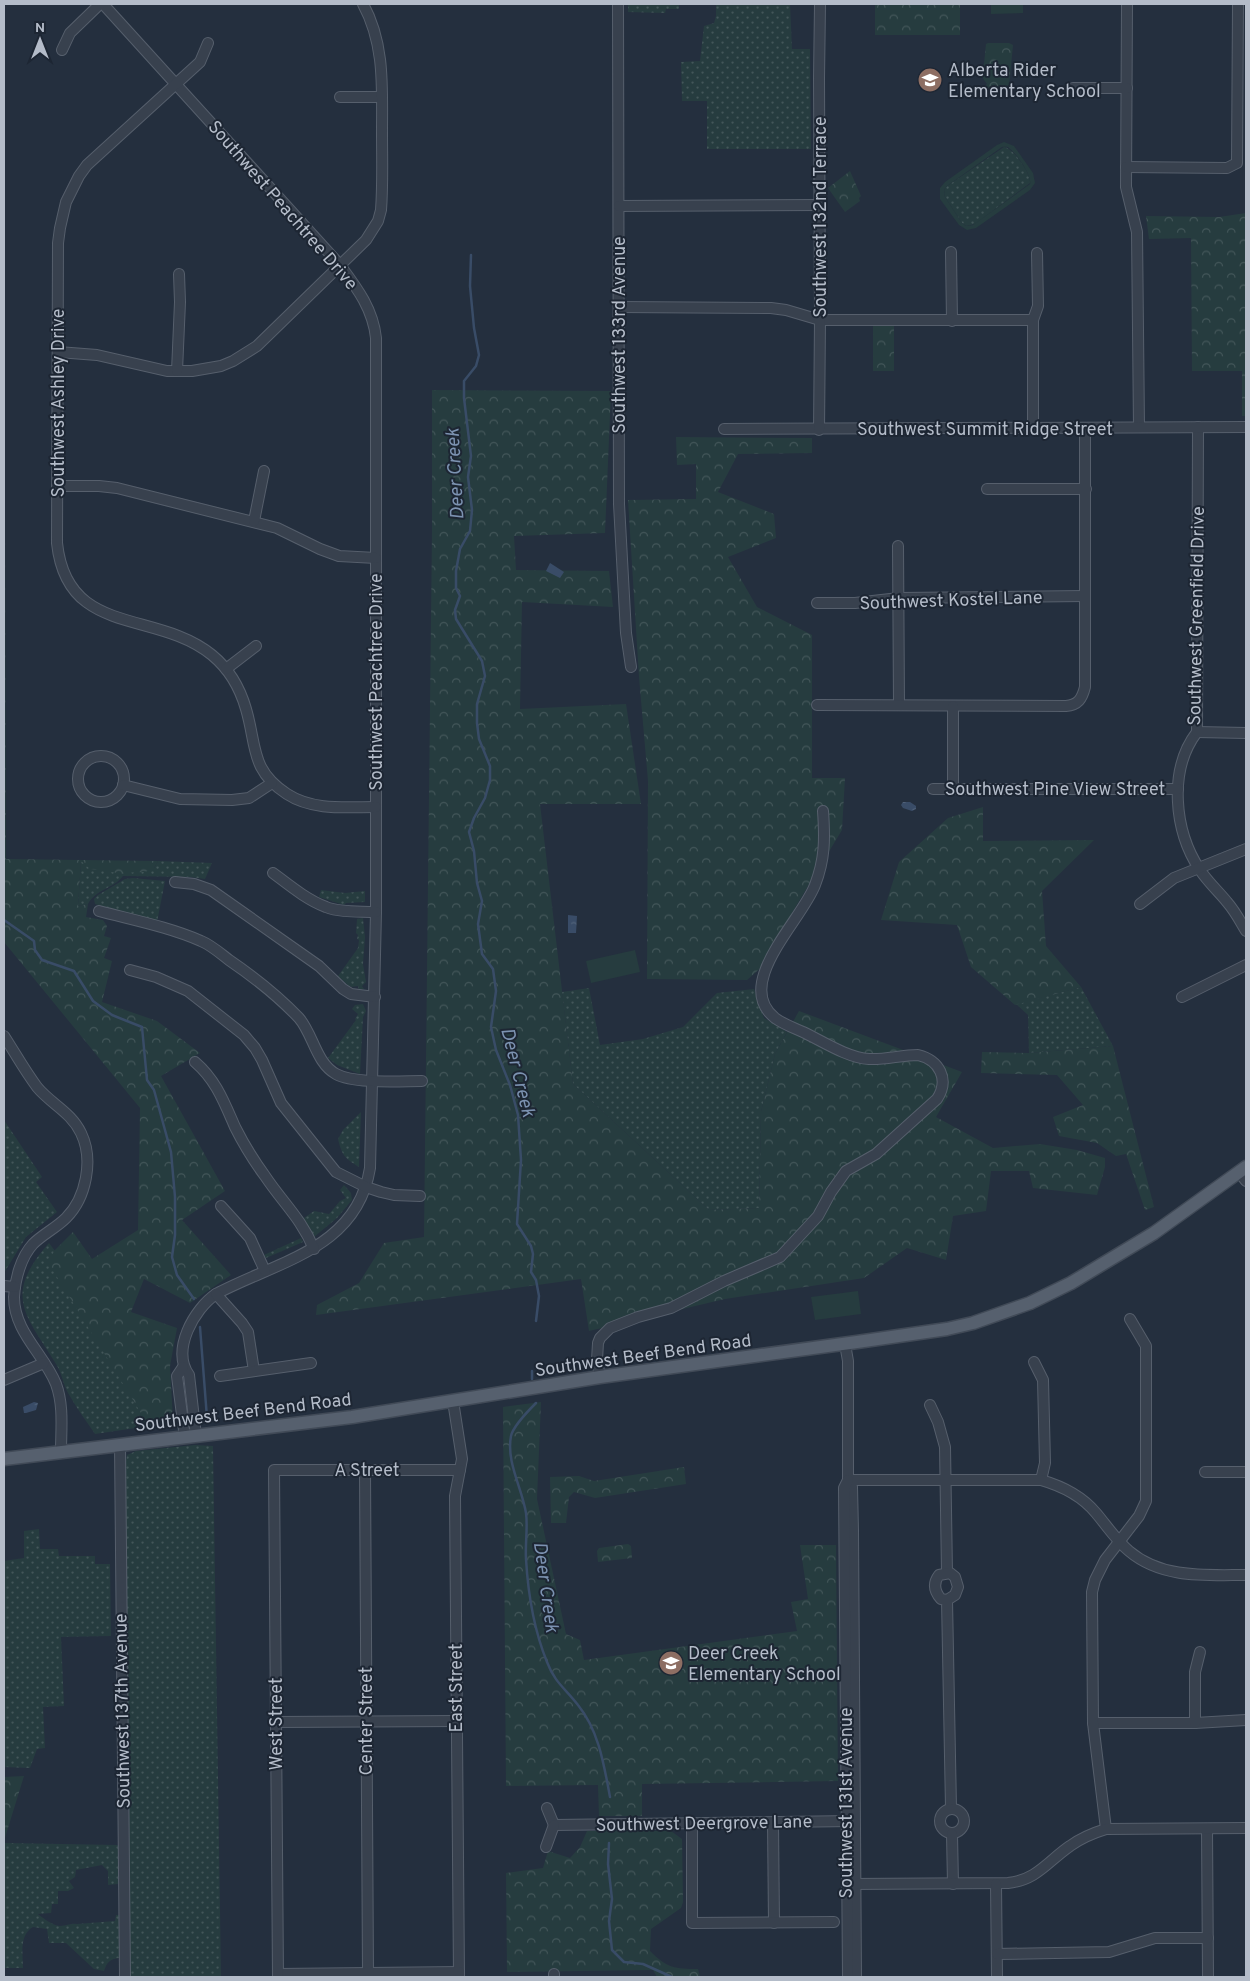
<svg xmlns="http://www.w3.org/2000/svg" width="1250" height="1981" viewBox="0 0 1250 1981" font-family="Overpass,sans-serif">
<defs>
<pattern id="grass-dots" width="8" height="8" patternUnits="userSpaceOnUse" patternTransform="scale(1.25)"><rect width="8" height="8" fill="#263c3f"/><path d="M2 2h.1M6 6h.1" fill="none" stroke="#435659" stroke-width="1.8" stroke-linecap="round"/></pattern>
<pattern id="forest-crowns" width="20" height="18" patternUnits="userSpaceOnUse" patternTransform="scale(1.25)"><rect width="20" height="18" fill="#263c3f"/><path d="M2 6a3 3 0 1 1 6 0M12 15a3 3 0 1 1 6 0" fill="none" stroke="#435659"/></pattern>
<pattern id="water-ripples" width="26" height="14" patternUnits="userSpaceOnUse" patternTransform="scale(1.25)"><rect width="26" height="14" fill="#394c67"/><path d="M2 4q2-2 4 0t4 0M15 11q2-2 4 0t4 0" fill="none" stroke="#53647b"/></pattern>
</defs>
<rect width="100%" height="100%" fill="#242f3e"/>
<g fill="url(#grass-dots)">
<polygon points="628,4 679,4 679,9 666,9 665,13 628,12"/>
<polygon points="716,4 790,4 792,49 810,49 811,149 707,149 707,101 682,101 681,62 700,61 704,26 714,23 716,16"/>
<path d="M1004,147C1013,148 1031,173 1030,183L975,224L966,226L962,223L945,197L944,190L947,186Z"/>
<path d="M81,860L154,868L158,861L212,863L205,879L190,877L123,876C113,889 96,889 88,904L78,906Z"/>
<polygon points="133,878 165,881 157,922 95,904 94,899 98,895 125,879"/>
<polygon points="321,890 345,893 365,891 365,902 346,903 344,905 319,897"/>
<polygon points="363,918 365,937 363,964 366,982 362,986 364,989 359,990 358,986 351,987 351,986 349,986 338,976 358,948 359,940 357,939 358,935 356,933 357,919"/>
<polygon points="1081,987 1113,1046 1029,1053 1028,1015 1016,1004"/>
<polygon points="589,988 600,1045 643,1039 683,1027 717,993 754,989 764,1018 787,1032 775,1054 761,1112 759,1208 709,1210 573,1084 562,992"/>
<polygon points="363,1004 366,1011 363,1017 360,1074 337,1065 328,1058 356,1020 355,1019 358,1014 352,1009 355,1005"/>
<path d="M361,1112L359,1167C344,1158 342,1155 338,1139L343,1130Z"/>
<polygon points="4,1120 42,1177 36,1182 57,1212 26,1237 4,1273"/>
<polygon points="344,1185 351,1193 352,1200 337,1218 314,1237 304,1218 314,1211 329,1214 340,1201 346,1198 340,1190"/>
<polygon points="301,1238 303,1242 266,1258 264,1255"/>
<path d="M49,1243L55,1251L100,1344L149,1426L95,1434C86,1421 76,1407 68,1393C63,1384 62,1373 56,1364C26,1315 2,1296 49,1243Z"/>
<polygon points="195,1445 213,1446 221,1977 130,1977 124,1471 127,1455 136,1451"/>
<polygon points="39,1529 40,1549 58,1549 59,1556 95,1556 95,1564 110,1564 111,1636 61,1637 64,1706 43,1707 45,1748 37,1749 30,1768 4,1767 4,1561 24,1558 24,1531"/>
<path d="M4,1843L118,1845V1884L108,1885V1871L102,1865L76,1870L75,1877L69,1881L74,1888L68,1891H58V1904H52L51,1913L38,1914C44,1919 52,1925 60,1926C67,1926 71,1923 77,1924L115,1921L116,1915H119V1958C110,1959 107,1962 104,1971L94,1969L66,1943H49L47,1929L33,1927C19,1935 23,1953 23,1968H4Z"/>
</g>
<g fill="url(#forest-crowns)">
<rect x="875" y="4" width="85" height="31"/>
<polygon points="988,43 1009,43 1013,45 1009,86 1001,95 996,95 985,86 987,84 978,71 984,64 986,44"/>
<polygon points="4,149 6,859 158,861 154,868 145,872 118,873 90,869 81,861 78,906 88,904 86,917 103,920 107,926 104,936 111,938 104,958 112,961 102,1002 157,1021 200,1053 161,1076 225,1191 182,1220 231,1275 190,1303 144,1279 131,1312 177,1328 170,1366 173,1420 149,1426 49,1264 54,1251 73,1232 92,1259 138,1230 140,1108 4,942"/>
<polygon points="850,171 861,196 859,198 860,201 845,212 828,188"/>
<polygon points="1246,213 1246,416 1242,416 1242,371 1192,371 1191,238 1149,239 1146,216 1219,217"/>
<rect x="873" y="326" width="21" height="45"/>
<polygon points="432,390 611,391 605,533 514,536 516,570 609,571 613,607 522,602 520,709 626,704 641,804 540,804 573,1084 709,1210 759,1208 761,1112 775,1054 799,1011 962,1072 936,1117 993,1148 1040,1144 1077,1150 1105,1158 1105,1167 1097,1195 1033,1188 1029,1171 991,1171 986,1211 953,1216 946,1260 907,1248 864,1278 725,1299 589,1331 581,1279 316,1315 317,1305 359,1283 384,1243 424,1237 432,531"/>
<polygon points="676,437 812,438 812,453 738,454 718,492 774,514 776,538 728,557 757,607 812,635 812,778 845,778 842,830 796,906 765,964 747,980 647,979 648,781 639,677 628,500 696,499 696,464 677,465"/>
<polygon points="983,807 983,841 1094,840 1042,891 1046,946 1081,987 1015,1005 971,967 957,925 881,920 899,862 948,818"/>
<polygon points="1113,1046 1154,1207 1145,1210 1126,1154 1116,1156 1097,1143 1059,1136 1053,1117 1083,1105 1057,1075 981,1073 982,1052 1029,1053"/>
<polygon points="541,1402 537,1499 566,1634 580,1640 584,1660 797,1631 791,1602 808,1599 800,1545 836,1545 838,1781 642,1784 642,1816 599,1816 598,1785 506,1786 503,1407"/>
<polygon points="684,1467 686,1484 595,1498 574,1492 569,1497 566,1523 551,1523 550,1477 579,1476 594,1481"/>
<polygon points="628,1544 631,1546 632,1558 598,1562 597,1551 599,1548"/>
<polygon points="24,1776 4,1841 4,1777"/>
<path d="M587,1831H671L682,1839L683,1902L681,1908L651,1929L650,1951C667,1968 675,1969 698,1969L700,1977H657L653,1970L507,1972L506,1873L543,1868L548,1851L570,1858L580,1847Z"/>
</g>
<g fill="#263c3f" fill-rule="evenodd">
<polygon points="991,4 1023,4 1023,13 991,14"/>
<path d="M1004,142L1014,146L1033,173L1035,183L1030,190L976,228L967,230L959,225L940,199V188L945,182L997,145ZM1002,147C1006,147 1007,146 1010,149C1017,154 1032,176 1030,184L973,225L966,226L962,223L945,197L944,190L947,186Z"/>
<polygon points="635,950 640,972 591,983 586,961"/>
<polygon points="858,1291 861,1314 815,1320 811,1297"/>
</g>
<g fill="url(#water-ripples)">
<polygon points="550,563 564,572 560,578 546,571"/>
<polygon points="903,802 910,802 916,806 916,809 912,811 903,808 901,805"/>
<polygon points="568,915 577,916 576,933 568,933"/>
<polygon points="34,1402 38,1403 36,1410 26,1413 24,1413 23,1407"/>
</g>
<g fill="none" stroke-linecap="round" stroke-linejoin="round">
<g stroke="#394c67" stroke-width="2.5">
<polyline points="471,255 470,286 474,328 479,355 476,366 464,381 464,398 471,456 468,477 472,510 470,531 460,549 456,571 456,588 460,596 455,610 456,619 482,661 485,676 477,704 477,723 479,739 490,766 490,780 485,798 474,818 469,832 474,851 477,883 482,901 478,924 482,954 493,969 496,991 491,1027 496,1050 510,1085 518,1115 521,1160 517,1224 531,1246 533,1254 531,1272 536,1280 539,1296 536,1321"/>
<polyline points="4,920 34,941 35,950 42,960 74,971 93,1001 112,1015 142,1027 147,1080 154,1090 171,1152 175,1197 175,1235 172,1257 177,1275 194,1299"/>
<polyline points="200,1327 207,1418"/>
<polyline points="532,1371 532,1379"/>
<path d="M536,1403C529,1410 513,1427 511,1436C506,1462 522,1488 526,1513C528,1528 525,1544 526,1559C528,1593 534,1630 547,1662C555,1683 565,1688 578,1705C599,1731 604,1765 610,1797"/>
<polyline points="609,1843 608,1864 612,1899 609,1921 612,1950 624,1962 643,1964 672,1977"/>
</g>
<defs>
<g id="minor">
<path d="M103,4L340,265C357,288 373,309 376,338V912L370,1168C357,1249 278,1261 216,1294C194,1309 171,1350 189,1375L196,1436"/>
<polyline points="618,4 619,504 626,633 631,667"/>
<polyline points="1127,4 1126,187 1137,232 1139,427"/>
<path d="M208,43L200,62L87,165L79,176L66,202L60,228L58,243L57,543C67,638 156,609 212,655C229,669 240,688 246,709C257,746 250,770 287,794C313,811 347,807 376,807"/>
<polyline points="62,50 70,33 100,4"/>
<polyline points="1073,88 1127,88"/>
<polyline points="340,97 382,97"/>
<polyline points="1126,167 1227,168 1237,163 1238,4"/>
<polyline points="619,206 820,205"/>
<polyline points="951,252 952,321"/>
<polyline points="619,307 771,308 786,310 820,320 1033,320"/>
<path d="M58,352L97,355L167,371H192L221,366L233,361L257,346L366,240L378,221L381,210C383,184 382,158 382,132C382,88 385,44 363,4"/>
<polyline points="177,371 180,302 179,274"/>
<path d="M1198,427L1197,732C1168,770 1174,831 1200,870C1208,882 1218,891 1227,902C1235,911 1240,921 1246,931"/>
<polyline points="1033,428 1033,320 1038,306 1037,253"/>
<polyline points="724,429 1246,427"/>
<polyline points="819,430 820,320 819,78 820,4"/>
<polyline points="57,486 99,486 117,488 277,528 320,549 339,556 376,558"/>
<polyline points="987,489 1086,489"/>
<polyline points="254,521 264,471"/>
<polyline points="898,546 899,705"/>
<polyline points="817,603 855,603 899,598 1085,596"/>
<polyline points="226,669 256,646"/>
<path d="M817,705L1066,706C1078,705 1082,699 1085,687V428"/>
<polyline points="1197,732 1246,733"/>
<circle cx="101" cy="779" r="23"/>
<polyline points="123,785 180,799 232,800 249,798 272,783"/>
<polyline points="933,789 1178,789"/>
<polyline points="953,789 953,706"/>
<path d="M273,873C289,885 307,900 326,907C341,913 360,911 376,912"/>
<polyline points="175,882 194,884 211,890 319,966 343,989 351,994 375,997"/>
<polyline points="1140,904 1174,878 1246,849"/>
<path d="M99,911C133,920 169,927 201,941C211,945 220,953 229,960C254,977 278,996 299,1018C313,1034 316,1063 336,1074C354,1084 400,1081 422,1081"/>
<polyline points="130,970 156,977 188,991 244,1035 255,1048 262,1060 281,1103 336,1172 366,1187 381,1192 394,1195 420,1196"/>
<polyline points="1182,997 1246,965"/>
<path d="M4,1036C15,1053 25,1071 37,1087C51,1104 71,1112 81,1133C94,1160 86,1198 66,1218C56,1228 43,1234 33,1244C21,1257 15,1279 14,1297C14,1332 44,1354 56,1384C64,1406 61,1429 61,1452"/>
<path d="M195,1062C216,1080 224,1102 235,1127C243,1143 254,1161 265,1176C283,1203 301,1218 314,1249"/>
<polyline points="1239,1172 1246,1181"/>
<polyline points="221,1206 250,1238 265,1271"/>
<polyline points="4,1286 15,1287"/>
<polyline points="216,1294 242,1323 248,1332 254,1371"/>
<polyline points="845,1344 848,1361 848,1480 852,1487 853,1531 856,1977"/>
<polyline points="1034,1362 1043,1380 1045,1463 1041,1480"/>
<polyline points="183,1367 177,1376 185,1438"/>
<polyline points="220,1376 311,1363"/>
<path d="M600,1377L597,1360L598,1343L600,1338L610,1328L638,1317L671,1308L724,1281L780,1257L818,1216L831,1192L846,1171L876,1154L937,1099C950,1079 939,1060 918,1055C901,1055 885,1060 869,1059C848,1058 822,1041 803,1032C794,1028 783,1024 775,1018C732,984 802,920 815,885C825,859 825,839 823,811"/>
<polyline points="4,1380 44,1363"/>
<polyline points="453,1401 462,1459 455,1496 459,1977"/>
<polyline points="930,1405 938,1422 945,1447 947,1573"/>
<polyline points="120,1444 125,1977"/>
<polyline points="365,1470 368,1973"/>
<polyline points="1205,1472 1246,1472"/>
<path d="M848,1480H1041C1062,1486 1082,1496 1096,1513C1107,1526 1116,1540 1129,1551C1162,1579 1206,1575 1246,1575"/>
<path d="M947,1600L955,1595L958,1587L955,1577L950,1573L939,1575C933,1583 934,1591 941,1599L947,1600L951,1808"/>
<polyline points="276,1722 457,1721"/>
<polyline points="1093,1723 1195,1723 1246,1720"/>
<polyline points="1195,1723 1195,1672 1200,1652"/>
<polyline points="547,1808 554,1825 852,1821"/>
<circle cx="952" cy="1821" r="12"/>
<polyline points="773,1823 774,1923"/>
<polyline points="692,1824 692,1923 834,1922"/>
<polyline points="1106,1829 1093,1723 1092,1592 1095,1580 1105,1560 1139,1516 1146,1501 1146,1346 1130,1319"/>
<polyline points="1207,1829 1208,1977"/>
<polyline points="952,1834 953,1884"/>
<polyline points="546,1847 554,1825"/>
<path d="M849,1884L1008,1883C1037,1880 1048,1861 1070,1846C1081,1838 1093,1833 1106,1829L1246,1828"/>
<polyline points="996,1884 997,1977"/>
<polyline points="997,1954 1109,1952 1155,1938 1208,1938"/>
<polyline points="278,1974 459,1972"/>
<polyline points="554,1974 554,1977"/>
<polyline points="278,1977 274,1470 460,1470"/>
<polyline points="848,1977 844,1488 848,1480"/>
</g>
<polyline id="major" points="4,1459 352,1417 600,1377 857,1342 947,1329 973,1323 1030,1303 1071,1283 1154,1233 1246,1167"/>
</defs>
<use href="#minor" stroke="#565f6c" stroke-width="12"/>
<use href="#major" stroke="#414a57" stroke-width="15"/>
<use href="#minor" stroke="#38414e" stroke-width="10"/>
<use href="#major" stroke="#56606e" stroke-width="12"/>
</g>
<defs>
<symbol id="school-disc" viewBox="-11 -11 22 22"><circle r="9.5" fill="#8d6e63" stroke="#1d2633"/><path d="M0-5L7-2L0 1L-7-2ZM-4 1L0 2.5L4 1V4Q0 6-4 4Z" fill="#fff"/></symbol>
</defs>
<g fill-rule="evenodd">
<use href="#school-disc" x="916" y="66" width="28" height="28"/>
<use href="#school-disc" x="657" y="1649" width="28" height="28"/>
</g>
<g text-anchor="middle" stroke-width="4" stroke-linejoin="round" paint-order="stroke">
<g font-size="18" fill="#b4bcc9" stroke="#1d2633" text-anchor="start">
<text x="948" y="76">Alberta Rider<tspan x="948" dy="21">Elementary School</tspan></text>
<text x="688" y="1659">Deer Creek<tspan x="688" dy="21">Elementary School</tspan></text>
</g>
<g font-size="18" fill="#b4bcc9" stroke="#1d2633">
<text transform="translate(283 205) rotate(49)" y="6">Southwest Peachtree Drive</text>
<text transform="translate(820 217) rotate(-90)" y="6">Southwest 132nd Terrace</text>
<text transform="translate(619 335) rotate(-90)" y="6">Southwest 133rd Avenue</text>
<text transform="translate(58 403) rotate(-90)" y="6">Southwest Ashley Drive</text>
<text x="985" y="435">Southwest Summit Ridge Street</text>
<text transform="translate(951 600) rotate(-2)" y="6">Southwest Kostel Lane</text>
<text transform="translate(1196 616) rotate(-89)" y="6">Southwest Greenfield Drive</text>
<text transform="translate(376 682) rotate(-90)" y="6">Southwest Peachtree Drive</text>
<text x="1055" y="795">Southwest Pine View Street</text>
<text transform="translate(643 1355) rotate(-8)" y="6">Southwest Beef Bend Road</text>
<text transform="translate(243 1412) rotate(-7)" y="6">Southwest Beef Bend Road</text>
<text x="367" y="1476">A Street</text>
<text transform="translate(456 1688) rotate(-90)" y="6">East Street</text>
<text transform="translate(122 1711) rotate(-91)" y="6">Southwest 137th Avenue</text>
<text transform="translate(366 1721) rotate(-90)" y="6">Center Street</text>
<text transform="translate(276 1724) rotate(-90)" y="6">West Street</text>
<text transform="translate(846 1803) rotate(-90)" y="6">Southwest 131st Avenue</text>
<text transform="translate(704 1823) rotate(-1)" y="6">Southwest Deergrove Lane</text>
</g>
<g font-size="19" font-style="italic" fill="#7c92b1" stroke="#1d2633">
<text transform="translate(454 474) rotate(-93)" y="7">Deer Creek</text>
<text transform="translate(519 1072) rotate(76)" y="7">Deer Creek</text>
<text transform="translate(547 1587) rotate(82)" y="7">Deer Creek</text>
</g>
</g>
<rect width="1250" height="1981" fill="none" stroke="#b4bcc9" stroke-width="10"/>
<g transform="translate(40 40)" stroke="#1d2633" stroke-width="4" paint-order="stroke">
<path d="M0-4L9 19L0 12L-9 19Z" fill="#b4bcc9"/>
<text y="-8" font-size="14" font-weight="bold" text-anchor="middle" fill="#b4bcc9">N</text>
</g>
</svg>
